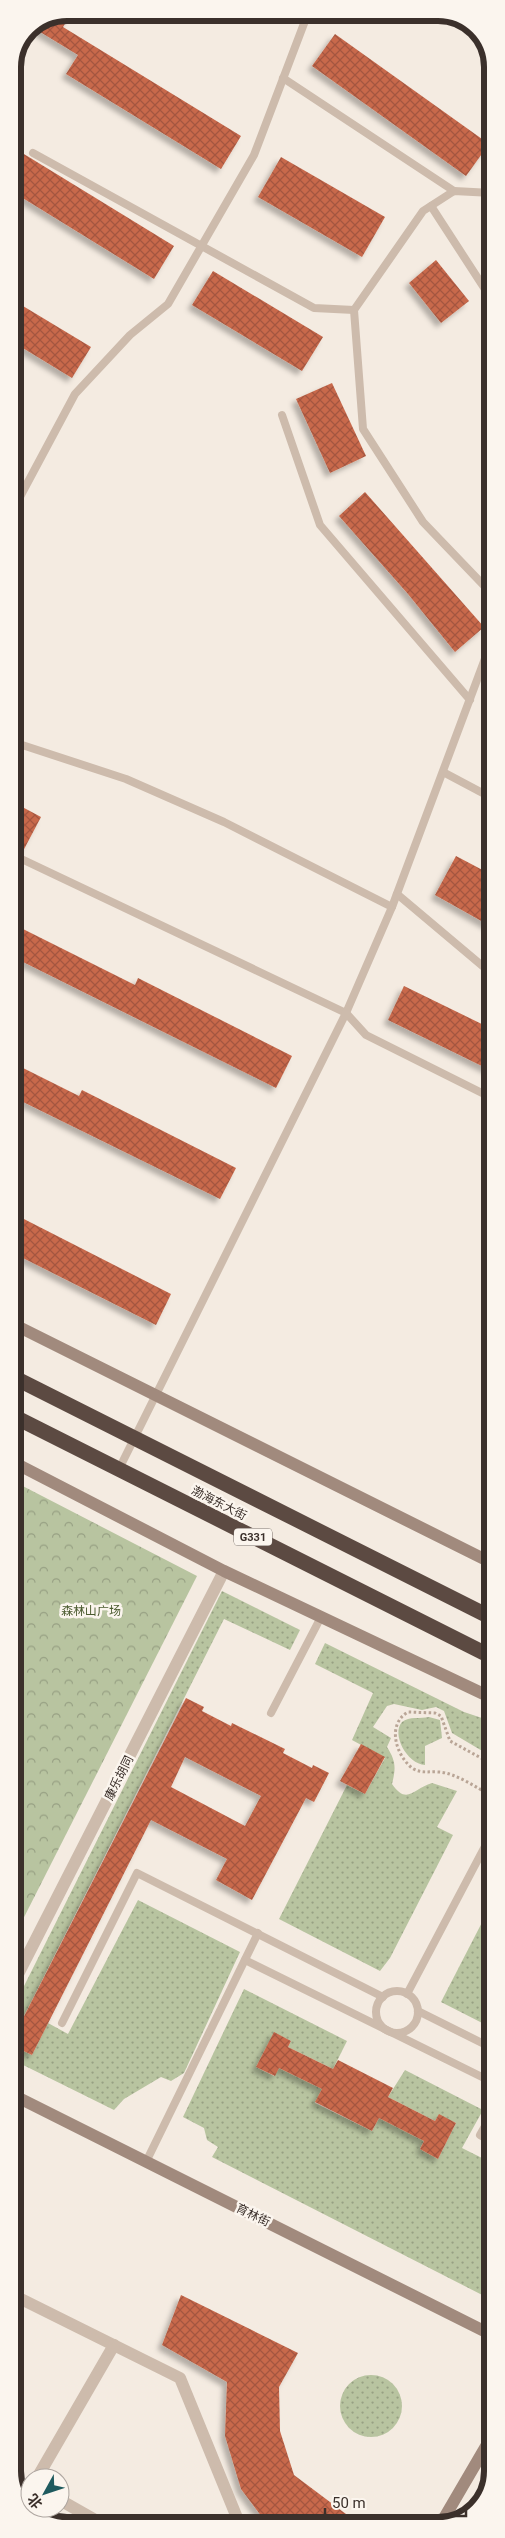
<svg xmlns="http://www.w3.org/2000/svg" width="505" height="2538" viewBox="0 0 505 2538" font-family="Roboto,'Noto Sans SC',sans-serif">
<defs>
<pattern id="grass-dots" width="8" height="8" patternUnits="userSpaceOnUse" patternTransform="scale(1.25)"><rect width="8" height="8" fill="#b8c4a0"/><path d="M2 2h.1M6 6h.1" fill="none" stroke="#97a083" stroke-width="1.8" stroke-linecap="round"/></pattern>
<pattern id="park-crowns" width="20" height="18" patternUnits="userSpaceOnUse" patternTransform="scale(1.25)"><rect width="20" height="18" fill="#b8c4a0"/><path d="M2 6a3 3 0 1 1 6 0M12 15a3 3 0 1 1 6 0" fill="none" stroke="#97a083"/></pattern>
<pattern id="building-cross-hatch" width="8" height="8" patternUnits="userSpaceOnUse" patternTransform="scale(1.25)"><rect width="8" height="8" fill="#c8694b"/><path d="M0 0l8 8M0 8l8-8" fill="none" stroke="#a4573f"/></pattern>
<filter id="shadow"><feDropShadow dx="-4.5" dy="4.5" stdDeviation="2.5" flood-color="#0004"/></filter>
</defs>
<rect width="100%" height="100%" fill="#f4ebe1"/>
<g fill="url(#grass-dots)">
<polygon points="222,1591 300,1630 290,1650 224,1619 13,2038 13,2008"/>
<path d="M325,1643L464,1712L482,1718L487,1726L484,1752L452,1733L444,1711L436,1707L422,1710L394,1704L387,1706L373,1727L391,1738L387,1747C396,1761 396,1768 392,1784C407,1806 414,1788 432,1783L457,1791L437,1827L453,1835L390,1958L380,1971L279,1919L347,1785L365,1794L385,1758L352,1740L373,1693L315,1664Z"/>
<path d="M429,1717L440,1720L442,1738L425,1746V1765C407,1764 391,1734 402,1722C409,1716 421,1719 429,1717Z"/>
<polygon points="138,1900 240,1952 184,2073 171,2081 161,2077 124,2099 114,2110 13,2060 13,2046 32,2055 48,2023 68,2034"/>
<polygon points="492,1903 492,2028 441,2002"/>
<polygon points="244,1989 347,2041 333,2069 288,2047 291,2041 274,2033 256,2067 274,2076 279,2068 322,2089 315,2103 372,2131 379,2118 424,2141 420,2149 438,2159 456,2123 439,2115 435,2121 388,2097 405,2070 483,2110 462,2148 492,2163 492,2300 212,2157 218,2147 207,2140 204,2128 183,2117"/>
<circle cx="371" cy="2406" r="31"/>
</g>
<polygon fill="url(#park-crowns)" points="13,1481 197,1576 13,1939"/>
<g fill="url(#building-cross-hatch)" fill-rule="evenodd" filter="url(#shadow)">
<polygon points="68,12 72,12 63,27 241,136 221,169 66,74 78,55 32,27"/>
<polygon points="335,34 489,144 466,176 312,66"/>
<polygon points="19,151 174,246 154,279 13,192 13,162"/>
<polygon points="281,157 385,217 362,257 258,197"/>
<polygon points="436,260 469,301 441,323 409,283"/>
<polygon points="213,271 323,337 302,371 192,305"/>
<polygon points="13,300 91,347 72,378 13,342"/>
<polygon points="332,383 366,456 330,473 296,399"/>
<polygon points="365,492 484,627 455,652 408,594 339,516"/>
<polygon points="13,802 41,817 22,853 13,849"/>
<polygon points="456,856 492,875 492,927 435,895"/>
<polygon points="13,924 135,985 138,978 292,1056 276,1088 13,957"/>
<polygon points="404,986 492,1029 492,1071 388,1020"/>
<polygon points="13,1063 79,1096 82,1090 236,1168 220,1199 13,1097"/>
<polygon points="18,1216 171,1294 156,1325 13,1253 13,1226"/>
<path d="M186,1698L204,1707L202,1711L231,1726L232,1723L285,1749L283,1753L312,1768L313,1765L329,1773L314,1802L306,1798L252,1900L216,1880L227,1859L151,1820L32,2055L13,2046V2038ZM185,1757L261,1796L245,1826L171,1787Z"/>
<polygon points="361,1744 385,1757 365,1794 340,1781"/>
<polygon points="274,2032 291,2041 288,2047 333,2069 338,2060 393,2088 388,2097 435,2121 439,2114 456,2123 438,2159 420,2149 424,2141 379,2118 372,2131 315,2102 322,2089 279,2068 275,2076 256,2067"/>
<polygon points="181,2295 298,2353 279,2387 280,2431 294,2475 346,2514 339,2525 268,2525 241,2489 225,2436 227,2382 162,2345"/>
</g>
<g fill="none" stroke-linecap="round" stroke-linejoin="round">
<path stroke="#b9a596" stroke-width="3" stroke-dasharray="2.5 2.5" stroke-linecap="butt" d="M492,1764L450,1741L441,1716L435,1713L408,1712C387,1724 395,1754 412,1768C421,1774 429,1771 439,1772C456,1773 477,1788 492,1796"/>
<g stroke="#cdbbac" stroke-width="8">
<polyline points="283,78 454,191"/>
<polyline points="33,153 314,308 354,310"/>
<polyline points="492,193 454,191 423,211 354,310 363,429 423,522 492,594"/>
<polyline points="431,206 492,300"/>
<polyline points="282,415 320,525 470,700"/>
<polyline points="13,510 75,394 130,335 168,304 254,155 308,13"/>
<polyline points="13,742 126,779 224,822 392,907"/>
<polyline points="443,772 492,798"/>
<polyline points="13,855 346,1013 366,1035 492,1098"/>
<polyline points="397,894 492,974"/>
<polyline points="119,1469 346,1013 392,907 492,640"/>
<polyline points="271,1713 321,1617"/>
<polyline points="245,1960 484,2078 492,2062"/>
<circle cx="397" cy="2012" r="21"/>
<polyline points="407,1994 492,1833"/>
<polyline points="418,2011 492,2048"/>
<polyline points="62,2023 137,1873 383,1997"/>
<polyline points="484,2078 492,2088"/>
<polyline points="492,2114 480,2135 492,2142"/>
<polyline points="146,2162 258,1933"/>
</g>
<g stroke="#cdbbac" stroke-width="12">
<polyline points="13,1984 224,1571"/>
<polyline points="13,2295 180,2378 240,2525"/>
<polyline points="37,2478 114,2345"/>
<polyline points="24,2500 30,2490"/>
<polyline points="60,2500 104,2525"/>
</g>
<g stroke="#a18a7d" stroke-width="12">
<polyline points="13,1324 492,1563"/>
<polyline points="13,1462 224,1571 492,1698"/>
<polyline points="13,2095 492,2335"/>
<polyline points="440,2525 492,2436"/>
</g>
<g stroke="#5c4a42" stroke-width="15">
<polyline points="13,1377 492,1618"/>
<polyline points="13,1416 492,1657"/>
</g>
</g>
<g text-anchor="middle" stroke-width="5" stroke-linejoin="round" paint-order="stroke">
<rect fill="#fbf5ee" stroke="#756b66" stroke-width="1" x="234" y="1528.5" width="38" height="17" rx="4"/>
<g font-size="11" font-weight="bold" fill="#3b302b">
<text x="253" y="1541">G331</text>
</g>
<g font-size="12" fill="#3b302b" stroke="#fbf5ee">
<text transform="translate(219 1503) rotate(27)" y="4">渤海东大街</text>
<text transform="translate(119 1778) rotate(-63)" y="4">康乐胡同</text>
<text transform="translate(253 2215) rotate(26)" y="4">育林街</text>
</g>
<g font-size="12" fill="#4a5a2e" stroke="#fbf5ee">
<text x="91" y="1615">森林山广场</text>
</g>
</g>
<path d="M0 0H505V2538H0ZM67 21H438A46 46 0 0 1 484 67V2471A46 46 0 0 1 438 2517H67A46 46 0 0 1 21 2471V67A46 46 0 0 1 67 21Z" fill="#fbf5ee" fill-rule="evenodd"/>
<path fill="none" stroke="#3b302b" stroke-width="6" d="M67 21H438A46 46 0 0 1 484 67V2471A46 46 0 0 1 438 2517H67A46 46 0 0 1 21 2471V67A46 46 0 0 1 67 21Z"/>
<g transform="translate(45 2493) rotate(230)"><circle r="24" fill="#fbf5ee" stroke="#aea6a0"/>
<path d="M0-4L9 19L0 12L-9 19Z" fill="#1f5a5e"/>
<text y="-8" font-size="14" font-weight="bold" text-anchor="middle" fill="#3b302b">北</text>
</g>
<path d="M325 2508v8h141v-8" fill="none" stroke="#3b302b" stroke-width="2.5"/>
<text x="332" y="2508" font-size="15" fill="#3b302b" stroke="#fbf5ee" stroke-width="4" paint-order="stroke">50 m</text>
</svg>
